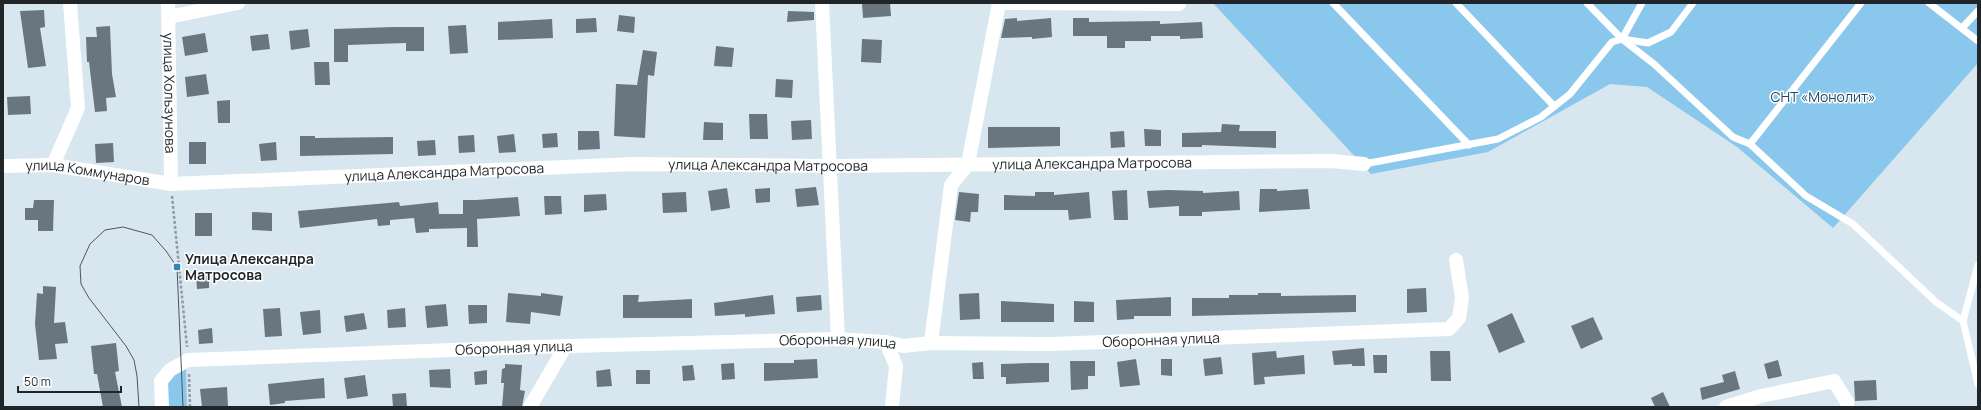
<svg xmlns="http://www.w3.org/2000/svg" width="1981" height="410" viewBox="0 0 1981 410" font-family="Manrope,sans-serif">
<rect width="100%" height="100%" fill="#d7e6ef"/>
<g fill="#89c7ed">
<polygon points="1213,3 1978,3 1978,63 1833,228 1737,147 1647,87 1610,84 1488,152 1371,174"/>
<path d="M186,368L187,407H166C167,385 162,377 186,368Z"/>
</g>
<g fill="#69767f">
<polygon points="862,3 890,3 891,16 863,18"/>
<polygon points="44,10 45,27 40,28 46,66 28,68 20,11"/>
<polygon points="788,11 814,12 814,20 787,22"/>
<polygon points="619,15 635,17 634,33 617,31"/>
<polygon points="596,18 597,32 576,33 576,19"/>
<polygon points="1017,18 1017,21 1051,18 1052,37 1032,39 1032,37 1001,38 1005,19"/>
<polygon points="1073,18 1089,18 1089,22 1160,21 1160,24 1202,22 1203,38 1180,39 1180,36 1151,36 1151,41 1125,41 1125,48 1107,48 1107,36 1073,36"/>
<polygon points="552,19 553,38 498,40 498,22"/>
<polygon points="466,25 468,53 450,54 448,26"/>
<polygon points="110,26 112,74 116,97 106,98 107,111 95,112 89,62 87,62 86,37 97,37 96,27"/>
<polygon points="393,27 424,27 424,51 406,51 406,43 348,45 348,62 334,62 334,29"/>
<polygon points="308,29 310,47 291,50 289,31"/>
<polygon points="205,33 208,52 185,56 182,37"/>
<polygon points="268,34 270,49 252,51 250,36"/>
<polygon points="862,39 882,40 881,63 861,62"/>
<polygon points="716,46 734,48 732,67 714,66"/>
<polygon points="643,50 657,52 654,76 648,75 645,138 614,136 616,84 637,85"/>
<polygon points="314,62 329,62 330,85 315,85"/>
<polygon points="206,74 209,94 187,97 185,77"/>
<polygon points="776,79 793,80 792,98 775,97"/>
<polygon points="30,96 31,114 8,115 7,97"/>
<polygon points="230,100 230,123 218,123 217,101"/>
<polygon points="749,114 767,114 768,139 750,139"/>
<polygon points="811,120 812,139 792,140 791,121"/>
<polygon points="704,122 723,123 723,140 703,140"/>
<polygon points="1222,124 1240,125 1239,131 1276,131 1276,148 1202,145 1202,147 1182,147 1182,133 1221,132"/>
<polygon points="988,127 1060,127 1060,146 988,148"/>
<polygon points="1144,129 1161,130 1161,146 1145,146"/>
<polygon points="578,131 599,131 600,149 578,150"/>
<polygon points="1124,131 1125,147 1111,148 1110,132"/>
<polygon points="557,133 558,147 543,148 542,134"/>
<polygon points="514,134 516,152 499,153 497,136"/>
<polygon points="474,135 475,152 459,153 458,136"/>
<polygon points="300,136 315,136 315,138 393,137 393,154 300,156"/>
<polygon points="435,140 436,155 418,156 417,141"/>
<rect x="189" y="142" width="17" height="22"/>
<polygon points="276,142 277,160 261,161 259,144"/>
<polygon points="113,143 114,162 96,163 95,144"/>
<polygon points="816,187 819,205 797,207 795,189"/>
<polygon points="727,188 730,208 711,211 708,191"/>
<polygon points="770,188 770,202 756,203 755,189"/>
<polygon points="1260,189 1277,189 1277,191 1308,189 1310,209 1259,212"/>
<polygon points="1127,190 1128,220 1114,220 1112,191"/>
<polygon points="1168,190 1203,191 1203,193 1239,191 1240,210 1202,212 1202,216 1179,216 1179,206 1149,208 1147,191"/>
<polygon points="686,192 687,212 663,213 662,193"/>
<polygon points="959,192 979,194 978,212 971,212 970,222 955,220"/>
<polygon points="1035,192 1054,192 1054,195 1089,192 1091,218 1069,220 1068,210 1004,210 1004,195 1035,196"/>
<polygon points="606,194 607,210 584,212 584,195"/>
<polygon points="544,196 561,196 562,214 545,215"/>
<polygon points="518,197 520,216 477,219 478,247 467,247 467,228 429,229 429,232 416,233 414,218 390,220 390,225 378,226 377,219 300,228 298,211 399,202 400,206 438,202 439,214 463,214 463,200 476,200"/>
<polygon points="34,200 54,200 53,231 38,231 38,220 25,220 25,208 33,208"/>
<polygon points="252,212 272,213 272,231 252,230"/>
<rect x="195" y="213" width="17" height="23"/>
<polygon points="209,276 209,288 197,289 196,277"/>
<polygon points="43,286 56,287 54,323 65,322 68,343 55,344 57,359 39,360 35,324 37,293 43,294"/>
<polygon points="1426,288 1427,312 1407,313 1407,289"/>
<polygon points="508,293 541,296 541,293 563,296 560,316 531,312 530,324 506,322"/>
<polygon points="979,293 980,319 960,320 959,294"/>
<polygon points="1258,293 1281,293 1281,296 1356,295 1356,312 1192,316 1192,298 1229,298 1229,295 1258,295"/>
<polygon points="623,295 639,295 638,302 692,299 692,318 623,318"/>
<polygon points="773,295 775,314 745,317 745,314 715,316 714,303"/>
<polygon points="821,295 822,310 797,312 796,297"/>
<polygon points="1171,297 1171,316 1134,316 1134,319 1117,320 1116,300"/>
<polygon points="1001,301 1054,304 1054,322 1001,322"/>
<polygon points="1074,301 1094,302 1094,322 1074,322"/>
<polygon points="446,304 448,326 427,328 425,306"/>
<polygon points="468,305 487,305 487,323 469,324"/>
<polygon points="280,308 282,336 265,337 263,309"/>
<polygon points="405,308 406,327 388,328 387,310"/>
<polygon points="320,310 321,333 303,335 300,312"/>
<polygon points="364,313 367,329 346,332 344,316"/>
<polygon points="1512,313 1525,342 1499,353 1487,325"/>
<polygon points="1593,317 1603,339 1581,349 1571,326"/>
<polygon points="212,328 213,343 199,344 198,330"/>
<polygon points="116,343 119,371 115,372 122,407 103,407 97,374 94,374 91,346"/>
<polygon points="1364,348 1365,366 1352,366 1352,364 1334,365 1332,351"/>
<polygon points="1276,351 1277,358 1304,355 1305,374 1264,377 1265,384 1254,385 1252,353"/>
<polygon points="1430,351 1450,351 1451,381 1431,381"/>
<polygon points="1373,355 1387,355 1387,373 1374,373"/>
<polygon points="1221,357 1223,374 1205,376 1203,359"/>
<polygon points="817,359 818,378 764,381 764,363 794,363 794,360"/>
<polygon points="1136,359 1140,385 1120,387 1117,362"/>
<polygon points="1161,359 1172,359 1172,376 1161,375"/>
<polygon points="1778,360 1782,376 1768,379 1764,364"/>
<polygon points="1070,361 1095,361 1095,376 1088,376 1088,389 1071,390"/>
<polygon points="983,362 984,379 973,379 972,363"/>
<polygon points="734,363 735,379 722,380 721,364"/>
<polygon points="1031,363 1049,363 1049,382 1006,384 1006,377 1001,377 1001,364"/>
<polygon points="505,364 522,365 520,390 525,391 522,407 502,407 504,383 501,383 502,369 505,368"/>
<polygon points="693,365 695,380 683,381 682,366"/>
<polygon points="450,369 451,388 430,387 429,370"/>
<polygon points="610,369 612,386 597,387 596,371"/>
<polygon points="487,370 487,384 475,385 474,372"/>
<rect x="636" y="370" width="14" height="14"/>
<polygon points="1735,371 1740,389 1702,400 1700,388 1724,382 1722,375"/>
<polygon points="365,375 368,396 347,399 344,378"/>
<polygon points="324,378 325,398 285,401 285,403 270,405 268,384"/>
<polygon points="1876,380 1877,400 1855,401 1854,381"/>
<polygon points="227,387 228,406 202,407 200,389"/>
<polygon points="1663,392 1670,407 1655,407 1651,398"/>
<polygon points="406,393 407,407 393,407 392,394"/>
</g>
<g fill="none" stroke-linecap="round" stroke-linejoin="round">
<g stroke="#909ca3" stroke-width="2.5" stroke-dasharray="3 2" stroke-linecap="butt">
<polyline points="172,196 187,347"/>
<polyline points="189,374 190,407"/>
</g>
<g stroke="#fff" stroke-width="7">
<polyline points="1333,3 1469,145"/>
<polyline points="1456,3 1554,106"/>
<polyline points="1587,3 1622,39 1654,64 1733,137 1750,144"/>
<polyline points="1861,3 1750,144 1806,196 1853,224 1936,302 1963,321"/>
<polyline points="1929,3 1978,41"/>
<polyline points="1962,28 1978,11"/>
<polyline points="1622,39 1642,3"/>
<polyline points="1364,164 1498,139 1541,117 1570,94 1612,42 1622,39 1648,43 1671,32 1693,3"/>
<polyline points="1978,265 1963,321 1978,384"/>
</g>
<g stroke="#fff" stroke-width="14">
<path id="s1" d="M168,3L171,184"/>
<polyline points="822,3 838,339"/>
<polyline points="169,17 238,3"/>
<polyline points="53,165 78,108 70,3"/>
<path id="s2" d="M3,166L53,165L171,184L633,164L830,166L1331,161L1364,164"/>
<polyline points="886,342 896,366 892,407"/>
<polyline points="931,343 951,185 968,164 999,3 1179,4 1179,3"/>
<path id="s3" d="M162,407L161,381L170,370L188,360L532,347L838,339L886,342L903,346L931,343L1051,344L1449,329L1459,318L1462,298L1456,260"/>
<polyline points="530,407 565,347"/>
<polyline points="1726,407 1761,396 1834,381 1847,402 1847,407"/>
</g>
<polyline stroke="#4e565a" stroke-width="1" points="139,407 137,376 134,360 126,346 89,298 81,284 80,266 90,244 105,230 123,227 152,235 166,251 177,267 183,407"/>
</g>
<rect fill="#2e87b5" stroke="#fff" stroke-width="1.5" x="173" y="263" width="8" height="8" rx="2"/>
<g text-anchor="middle" stroke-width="3" stroke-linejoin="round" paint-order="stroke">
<g font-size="14" fill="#1f2528" stroke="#fff">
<text dy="5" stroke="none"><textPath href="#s1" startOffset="90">улица Хользунова</textPath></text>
<text dy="5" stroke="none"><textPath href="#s2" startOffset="1091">улица Александра Матросова</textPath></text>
<text dy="5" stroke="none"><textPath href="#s2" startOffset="767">улица Александра Матросова</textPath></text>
<text dy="5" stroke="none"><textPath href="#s2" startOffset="443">улица Александра Матросова</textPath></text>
<text dy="5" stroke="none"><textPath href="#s2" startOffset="85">улица Коммунаров</textPath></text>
<text dy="5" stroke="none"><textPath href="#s3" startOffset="1035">Оборонная улица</textPath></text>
<text dy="5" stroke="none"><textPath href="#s3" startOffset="711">Оборонная улица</textPath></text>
<text dy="5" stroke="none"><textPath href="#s3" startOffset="387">Оборонная улица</textPath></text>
</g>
<g font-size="14" fill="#214b62" stroke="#fff">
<text x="1823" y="102">СНТ «Монолит»</text>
</g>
<g font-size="14" font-weight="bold" fill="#1f2528" stroke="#fff" text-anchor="start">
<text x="185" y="264">Улица Александра<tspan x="185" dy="16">Матросова</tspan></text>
</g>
</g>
<rect width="1981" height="410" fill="none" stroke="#1f2528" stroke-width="8"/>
<path d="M18 386v6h103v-6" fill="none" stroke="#1f2528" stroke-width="2"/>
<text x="24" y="386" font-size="12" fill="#1f2528" stroke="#ffffff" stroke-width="3" paint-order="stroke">50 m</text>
</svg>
